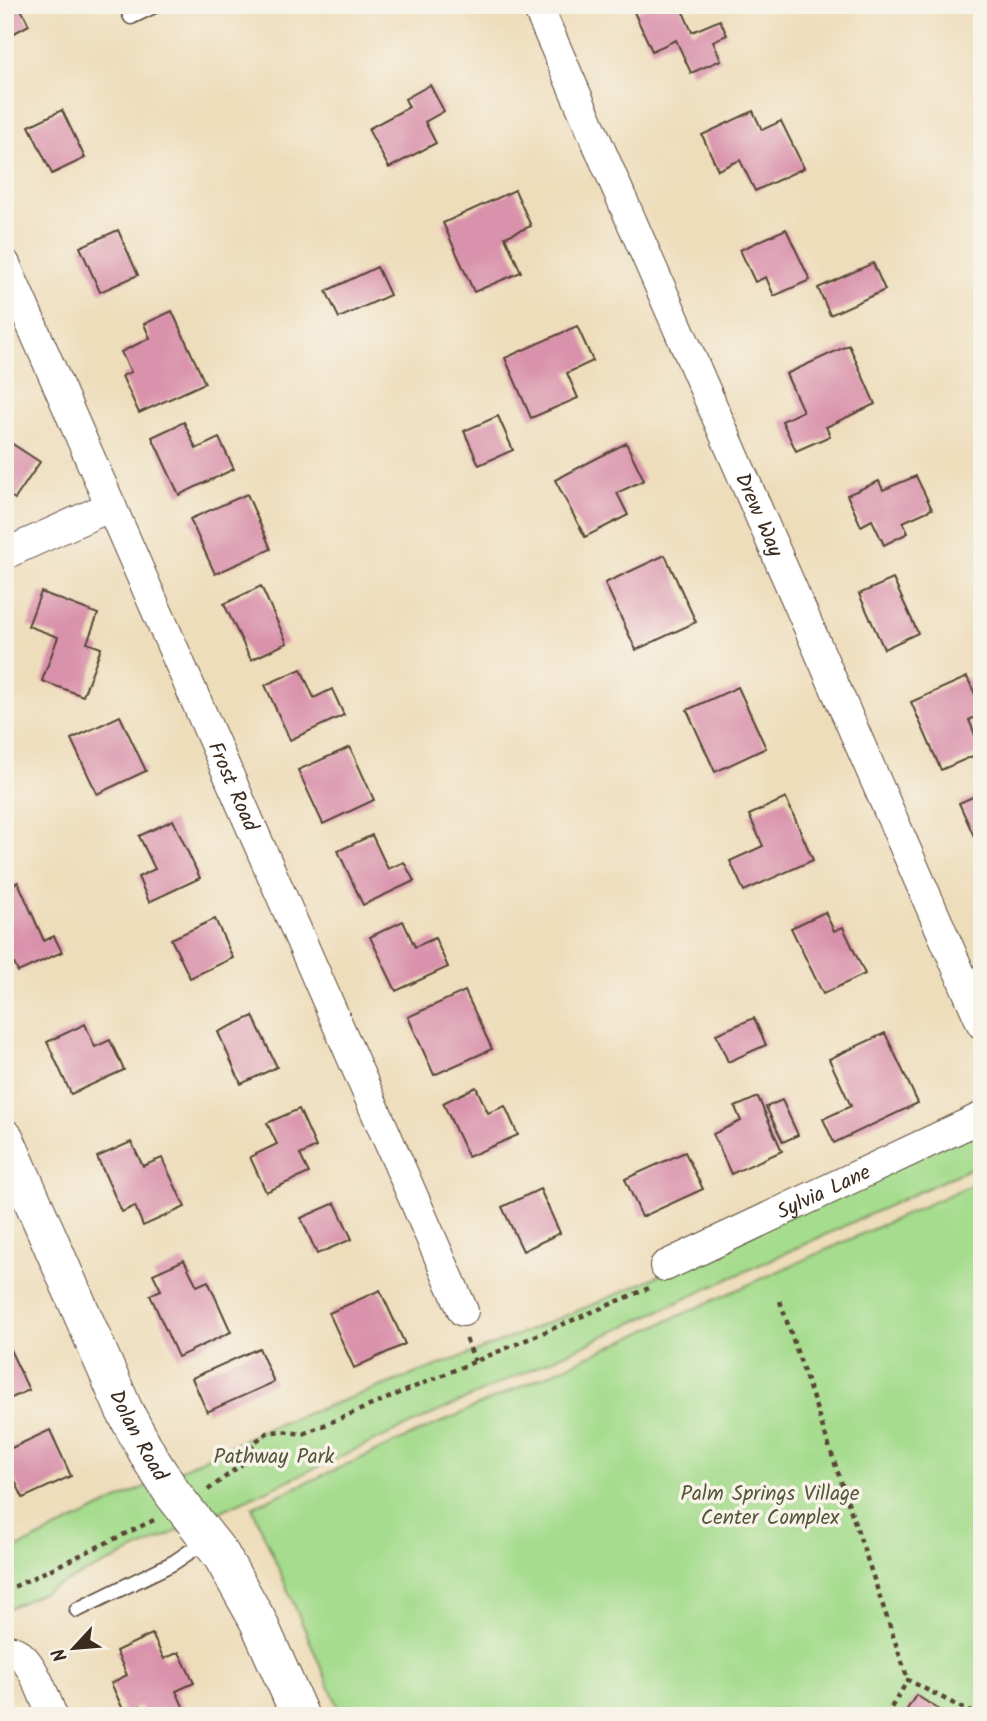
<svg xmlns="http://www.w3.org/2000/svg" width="987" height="1721" viewBox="0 0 987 1721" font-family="Kalam,sans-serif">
<rect width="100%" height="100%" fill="#f7f3e8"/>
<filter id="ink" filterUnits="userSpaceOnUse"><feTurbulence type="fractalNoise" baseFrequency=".0143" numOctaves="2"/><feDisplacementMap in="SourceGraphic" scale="14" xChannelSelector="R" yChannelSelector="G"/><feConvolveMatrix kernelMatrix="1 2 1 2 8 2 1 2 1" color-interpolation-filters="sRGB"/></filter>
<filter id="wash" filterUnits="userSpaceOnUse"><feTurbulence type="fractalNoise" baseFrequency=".00686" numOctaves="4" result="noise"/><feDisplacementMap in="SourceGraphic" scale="28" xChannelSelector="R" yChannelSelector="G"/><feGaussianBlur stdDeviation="1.57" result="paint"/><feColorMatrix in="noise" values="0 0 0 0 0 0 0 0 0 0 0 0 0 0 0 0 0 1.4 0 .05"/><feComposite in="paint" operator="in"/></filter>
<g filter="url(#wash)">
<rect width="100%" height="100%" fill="#edb"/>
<g fill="#a5dc8d" stroke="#708356" stroke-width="2">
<polygon points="982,1122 982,1163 5,1610 5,1554 265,1429 480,1350 599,1302 752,1234"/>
<polygon points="982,1180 982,1716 342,1716 252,1507"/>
</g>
<g id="blocks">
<g fill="#d992ab">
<polygon points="5,5 19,5 29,25 5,38"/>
<polygon points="650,5 680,5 692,32 720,20 727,35 713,41 721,60 691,73 676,40 652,51 634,12"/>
<polygon points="430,85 444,111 425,122 436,143 389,168 368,129 409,107 405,99"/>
<polygon points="62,110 85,158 52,174 29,126"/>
<polygon points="753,111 762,130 781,121 804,168 755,191 740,160 718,170 702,135"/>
<polygon points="515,190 531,226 505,237 521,272 474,292 443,223"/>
<polygon points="786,229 810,280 774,296 766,277 755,282 740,250"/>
<polygon points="118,230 138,275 100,292 80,247"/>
<polygon points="873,263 885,290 830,315 818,288"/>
<polygon points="377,267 390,295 339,318 326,291"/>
<polygon points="172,311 205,383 139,413 122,376 131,372 121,352 150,338 144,324"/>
<polygon points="577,326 593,361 567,373 578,398 531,418 505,358"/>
<polygon points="849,345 875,404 826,427 830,436 796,451 782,421 803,411 786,374"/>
<polygon points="498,416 513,450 479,465 464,431"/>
<polygon points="184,422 196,449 219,438 234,469 179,495 152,437"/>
<polygon points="8,441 40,462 15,499 5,493 5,445"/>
<polygon points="626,443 644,480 617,493 628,515 585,537 555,480"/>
<polygon points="916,476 932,509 903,522 908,533 884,545 872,520 861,526 847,495 879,481 883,490"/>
<polygon points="247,494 271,549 215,574 190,519"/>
<polygon points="665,555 696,622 636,650 605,583"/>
<polygon points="893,579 918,633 884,649 859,594"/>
<polygon points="261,586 287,643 251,660 224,604"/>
<polygon points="41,592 98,614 87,643 101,648 83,696 42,681 58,637 28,626"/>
<polygon points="301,669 314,698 332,689 344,715 290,740 265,685"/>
<polygon points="967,677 982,709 982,714 969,720 982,752 941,770 911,702"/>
<polygon points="738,687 766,748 715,772 687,710"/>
<polygon points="120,716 146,771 97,794 71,739"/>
<polygon points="350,747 374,800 323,824 298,770"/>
<polygon points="982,793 982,854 959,803"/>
<polygon points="786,798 813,860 744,891 730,861 763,846 749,815"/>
<polygon points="173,820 200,878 149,902 138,877 155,869 139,836"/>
<polygon points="372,835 388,869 404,862 414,881 363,905 338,851"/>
<polygon points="18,882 44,941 54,936 62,952 18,972 5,944 5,888"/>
<polygon points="825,912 834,931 843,927 865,974 823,994 791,928"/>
<polygon points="215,919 233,958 190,978 171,939"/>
<polygon points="403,921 415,947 435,938 448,967 396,991 370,937"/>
<polygon points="465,991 492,1049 434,1075 408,1017"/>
<polygon points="253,1016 277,1067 241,1084 218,1032"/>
<polygon points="754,1018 766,1045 728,1062 716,1034"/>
<polygon points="85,1024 95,1047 110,1040 124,1070 71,1094 47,1042"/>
<polygon points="885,1033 918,1103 834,1143 823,1119 851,1106 829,1059"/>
<polygon points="476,1087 488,1113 505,1106 518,1135 468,1157 443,1103"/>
<polygon points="758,1097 782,1151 731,1174 713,1134 741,1121 735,1107"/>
<polygon points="782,1100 798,1135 783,1142 766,1107"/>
<polygon points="299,1109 316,1147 300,1155 309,1173 266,1192 250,1157 277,1144 267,1123"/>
<polygon points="131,1142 143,1166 162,1158 185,1207 143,1226 135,1206 122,1212 97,1157"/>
<polygon points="685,1152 703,1189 642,1217 625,1179"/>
<polygon points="540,1189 560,1233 523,1251 502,1207"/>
<polygon points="335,1203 352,1239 317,1254 301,1218"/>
<polygon points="184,1260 197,1286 208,1281 231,1332 178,1357 150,1295 161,1290 153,1274"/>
<polygon points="380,1290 405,1344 354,1368 329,1313"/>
<polygon points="5,1339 29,1390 5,1401"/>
<polygon points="259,1348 274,1382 207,1412 192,1378"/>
<polygon points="50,1430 71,1476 23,1498 5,1460 5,1451"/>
<polygon points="152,1634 164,1659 179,1652 194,1683 176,1691 187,1715 185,1716 144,1716 140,1706 125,1714 111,1683 127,1675 116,1651"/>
<polygon points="916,1695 949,1716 903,1716"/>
</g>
</g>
</g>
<g filter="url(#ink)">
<use href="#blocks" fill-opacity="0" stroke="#564536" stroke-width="2"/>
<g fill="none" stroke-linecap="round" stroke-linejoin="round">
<defs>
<g id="service">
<polyline points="126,5 131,17 156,5"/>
<polyline points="77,1610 173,1563 207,1540"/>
</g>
<g id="minor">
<path id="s1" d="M537,5L982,1024"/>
<path id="s2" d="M5,264L463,1311"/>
<polyline points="5,554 111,506"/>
<path id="s3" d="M665,1266L982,1117"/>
<path d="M5,1650C30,1648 44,1697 52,1716"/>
</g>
<g id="tertiary">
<path id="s4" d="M5,1138L124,1410L151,1460L173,1494L221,1555L258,1621L300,1716"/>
</g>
</defs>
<use href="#service" stroke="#564536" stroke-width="17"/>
<use href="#minor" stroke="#564536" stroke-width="32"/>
<use href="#tertiary" stroke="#564536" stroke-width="39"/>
<g stroke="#564536" stroke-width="4.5" stroke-dasharray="5 5" stroke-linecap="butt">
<polyline points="780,1301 908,1680"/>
<polyline points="466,1339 475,1361"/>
<polyline points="208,1490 241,1465 255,1442 267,1433 281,1431 303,1434 649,1288"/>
<polyline points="5,1591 154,1520"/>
<polyline points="886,1716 908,1680 970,1712 982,1707"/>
<polyline points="980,1716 982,1712"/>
</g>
<use href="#service" stroke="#fff" stroke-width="14"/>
<use href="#minor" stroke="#fff" stroke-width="30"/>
<use href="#tertiary" stroke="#fff" stroke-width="37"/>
</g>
</g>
<g text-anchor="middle" stroke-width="7" stroke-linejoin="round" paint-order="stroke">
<g font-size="21" fill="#3b2a1e" stroke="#f7f3e8">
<text dy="7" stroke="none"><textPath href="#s1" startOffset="556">Drew Way</textPath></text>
<text dy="7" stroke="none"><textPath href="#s2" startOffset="570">Frost Road</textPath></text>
<text dy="7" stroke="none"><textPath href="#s3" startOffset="175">Sylvia Lane</textPath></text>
<text dy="7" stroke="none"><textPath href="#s4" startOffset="326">Dolan Road</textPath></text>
</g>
<g font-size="21" fill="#56563a" stroke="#f7f3e8">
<text x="274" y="1463">Pathway Park</text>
<text x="770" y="1500">Palm Springs Village<tspan x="770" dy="24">Center Complex</tspan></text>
</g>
</g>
<rect width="987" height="1721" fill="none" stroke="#f7f3e8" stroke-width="28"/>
<g transform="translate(74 1648) rotate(244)" stroke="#f7f3e8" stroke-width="5" paint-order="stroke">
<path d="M0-5L12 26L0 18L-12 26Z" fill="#3b2a1e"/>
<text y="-10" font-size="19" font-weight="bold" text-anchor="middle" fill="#3b2a1e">N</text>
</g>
</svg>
